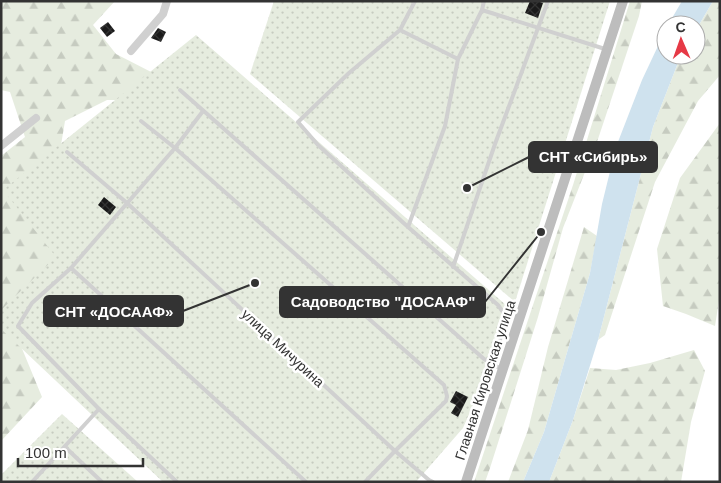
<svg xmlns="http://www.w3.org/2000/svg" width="721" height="483" viewBox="0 0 721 483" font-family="Arial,sans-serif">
<defs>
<pattern id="forest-firs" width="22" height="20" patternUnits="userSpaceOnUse" patternTransform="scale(1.25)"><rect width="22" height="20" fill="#e6ecdf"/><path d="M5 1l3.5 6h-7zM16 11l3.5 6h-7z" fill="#c6cbc0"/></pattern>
<pattern id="garden-dots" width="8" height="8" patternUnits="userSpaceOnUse" patternTransform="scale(1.25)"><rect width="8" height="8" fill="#e6ecdf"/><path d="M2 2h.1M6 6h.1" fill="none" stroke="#c6cbc0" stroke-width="1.8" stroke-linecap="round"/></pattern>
<pattern id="building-cross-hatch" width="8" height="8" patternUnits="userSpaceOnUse" patternTransform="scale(1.25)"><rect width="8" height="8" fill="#1a1a1a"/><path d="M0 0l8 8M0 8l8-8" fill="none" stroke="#333"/></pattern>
</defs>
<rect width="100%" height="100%" fill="#fff"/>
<g fill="url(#forest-firs)">
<polygon points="1,1 115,1 93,25 116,54 157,75 141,100 107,100 65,121 60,151 62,263 11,322 42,397 2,440 1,156 25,137 10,92 1,90"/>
<polygon points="630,1 642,1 639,16 598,139 563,228 538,317 490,468 485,482 474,482 573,185"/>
<polygon points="713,1 720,1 720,75 698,101 655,182 605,335 598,340 653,127 681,55 696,55 696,30"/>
<polygon points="720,123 720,294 715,326 686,314 663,306 657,249 680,178"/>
<polygon points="584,227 597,236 590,273 544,432 523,482 508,482 528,430 548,347"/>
<polygon points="694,350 705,371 691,422 681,482 549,482 573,420 590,368 616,370 650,363"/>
</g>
<g fill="url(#garden-dots)">
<polygon points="274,1 610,1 515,302 250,74"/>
<polygon points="196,35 514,312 463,428 416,482 163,482 1,329 1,310 56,257 3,190"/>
<polygon points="62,414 138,482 1,482 1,475"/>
</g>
<g fill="#cfe2ee">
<polygon points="682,1 713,1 696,30 696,25 668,25"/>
<polygon points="666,29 666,55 681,55 653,127 598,340 573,420 549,482 523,482 544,432 590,273 602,204 616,147 642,80"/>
</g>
<g fill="url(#building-cross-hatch)">
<polygon points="530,1 537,1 543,3 538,18 525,13"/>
<polygon points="108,22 115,31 107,37 100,28"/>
<polygon points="158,28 166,32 161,42 151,38"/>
<polygon points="104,197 116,207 110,215 98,205"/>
<polygon points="456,391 468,397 458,417 451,413 456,405 450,402"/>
</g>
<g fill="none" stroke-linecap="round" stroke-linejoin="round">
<g stroke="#d0d0d0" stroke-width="4">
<polyline points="415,1 400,30 349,73 298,122 318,145 408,227 498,305 505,315 500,340 488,361"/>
<polyline points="482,10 605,49"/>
<polyline points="400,30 458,59"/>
<polyline points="180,90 484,359 501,369"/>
<polyline points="141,121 175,148 444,385 447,396 446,401 395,451 365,482"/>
<polyline points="67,152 127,203 395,451 429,480 433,482"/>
<polyline points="408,227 445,126 458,59 482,10 484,1"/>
<polyline points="453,267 495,144 548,1"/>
<polyline points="71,268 306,482"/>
<polyline points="99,409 177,482"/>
<polyline points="65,447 102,482"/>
<polyline points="32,482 99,409 18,326 32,303 71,268 175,148 203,111"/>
</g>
<g stroke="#d0d0d0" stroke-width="8">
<polyline points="131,51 163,14 167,1"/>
<polyline points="1,146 36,118"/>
</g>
<polyline stroke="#bdbdbd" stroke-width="10" points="466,482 623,1"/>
</g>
<g text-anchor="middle" stroke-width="5" stroke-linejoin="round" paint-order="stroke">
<g font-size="14" fill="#333" stroke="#fff">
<text transform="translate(283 348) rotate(43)" y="5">улица Мичурина</text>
<text transform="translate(485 380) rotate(-72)" y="5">Главная Кировская улица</text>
</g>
</g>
<path fill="none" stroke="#333" stroke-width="2" d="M467 188L529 157M541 232L485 302M255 283L183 311"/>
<g fill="#333" stroke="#fff" stroke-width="2">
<circle cx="467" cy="188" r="5"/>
<circle cx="541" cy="232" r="5"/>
<circle cx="255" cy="283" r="5"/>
</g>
<g fill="#333" stroke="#333" stroke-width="2">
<rect x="529" y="142" width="128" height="30" rx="5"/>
<rect x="280" y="287" width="205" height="30" rx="5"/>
<rect x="44" y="296" width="139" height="30" rx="5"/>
</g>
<g font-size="15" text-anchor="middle" font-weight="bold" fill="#fff">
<text x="593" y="162">СНТ «Сибирь»</text>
<text x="383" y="307">Садоводство "ДОСААФ"</text>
<text x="114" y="317">СНТ «ДОСААФ»</text>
</g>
<rect width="721" height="483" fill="none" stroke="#333333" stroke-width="5"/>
<g transform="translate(681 40) rotate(358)"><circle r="24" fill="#ffffff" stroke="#adadad"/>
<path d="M0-4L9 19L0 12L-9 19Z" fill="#e63946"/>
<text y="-8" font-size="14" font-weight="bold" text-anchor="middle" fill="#333333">С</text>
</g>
<path d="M18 458v8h125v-8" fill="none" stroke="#333333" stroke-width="2.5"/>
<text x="25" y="458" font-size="15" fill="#333333" stroke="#ffffff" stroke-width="4" paint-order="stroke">100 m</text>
</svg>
